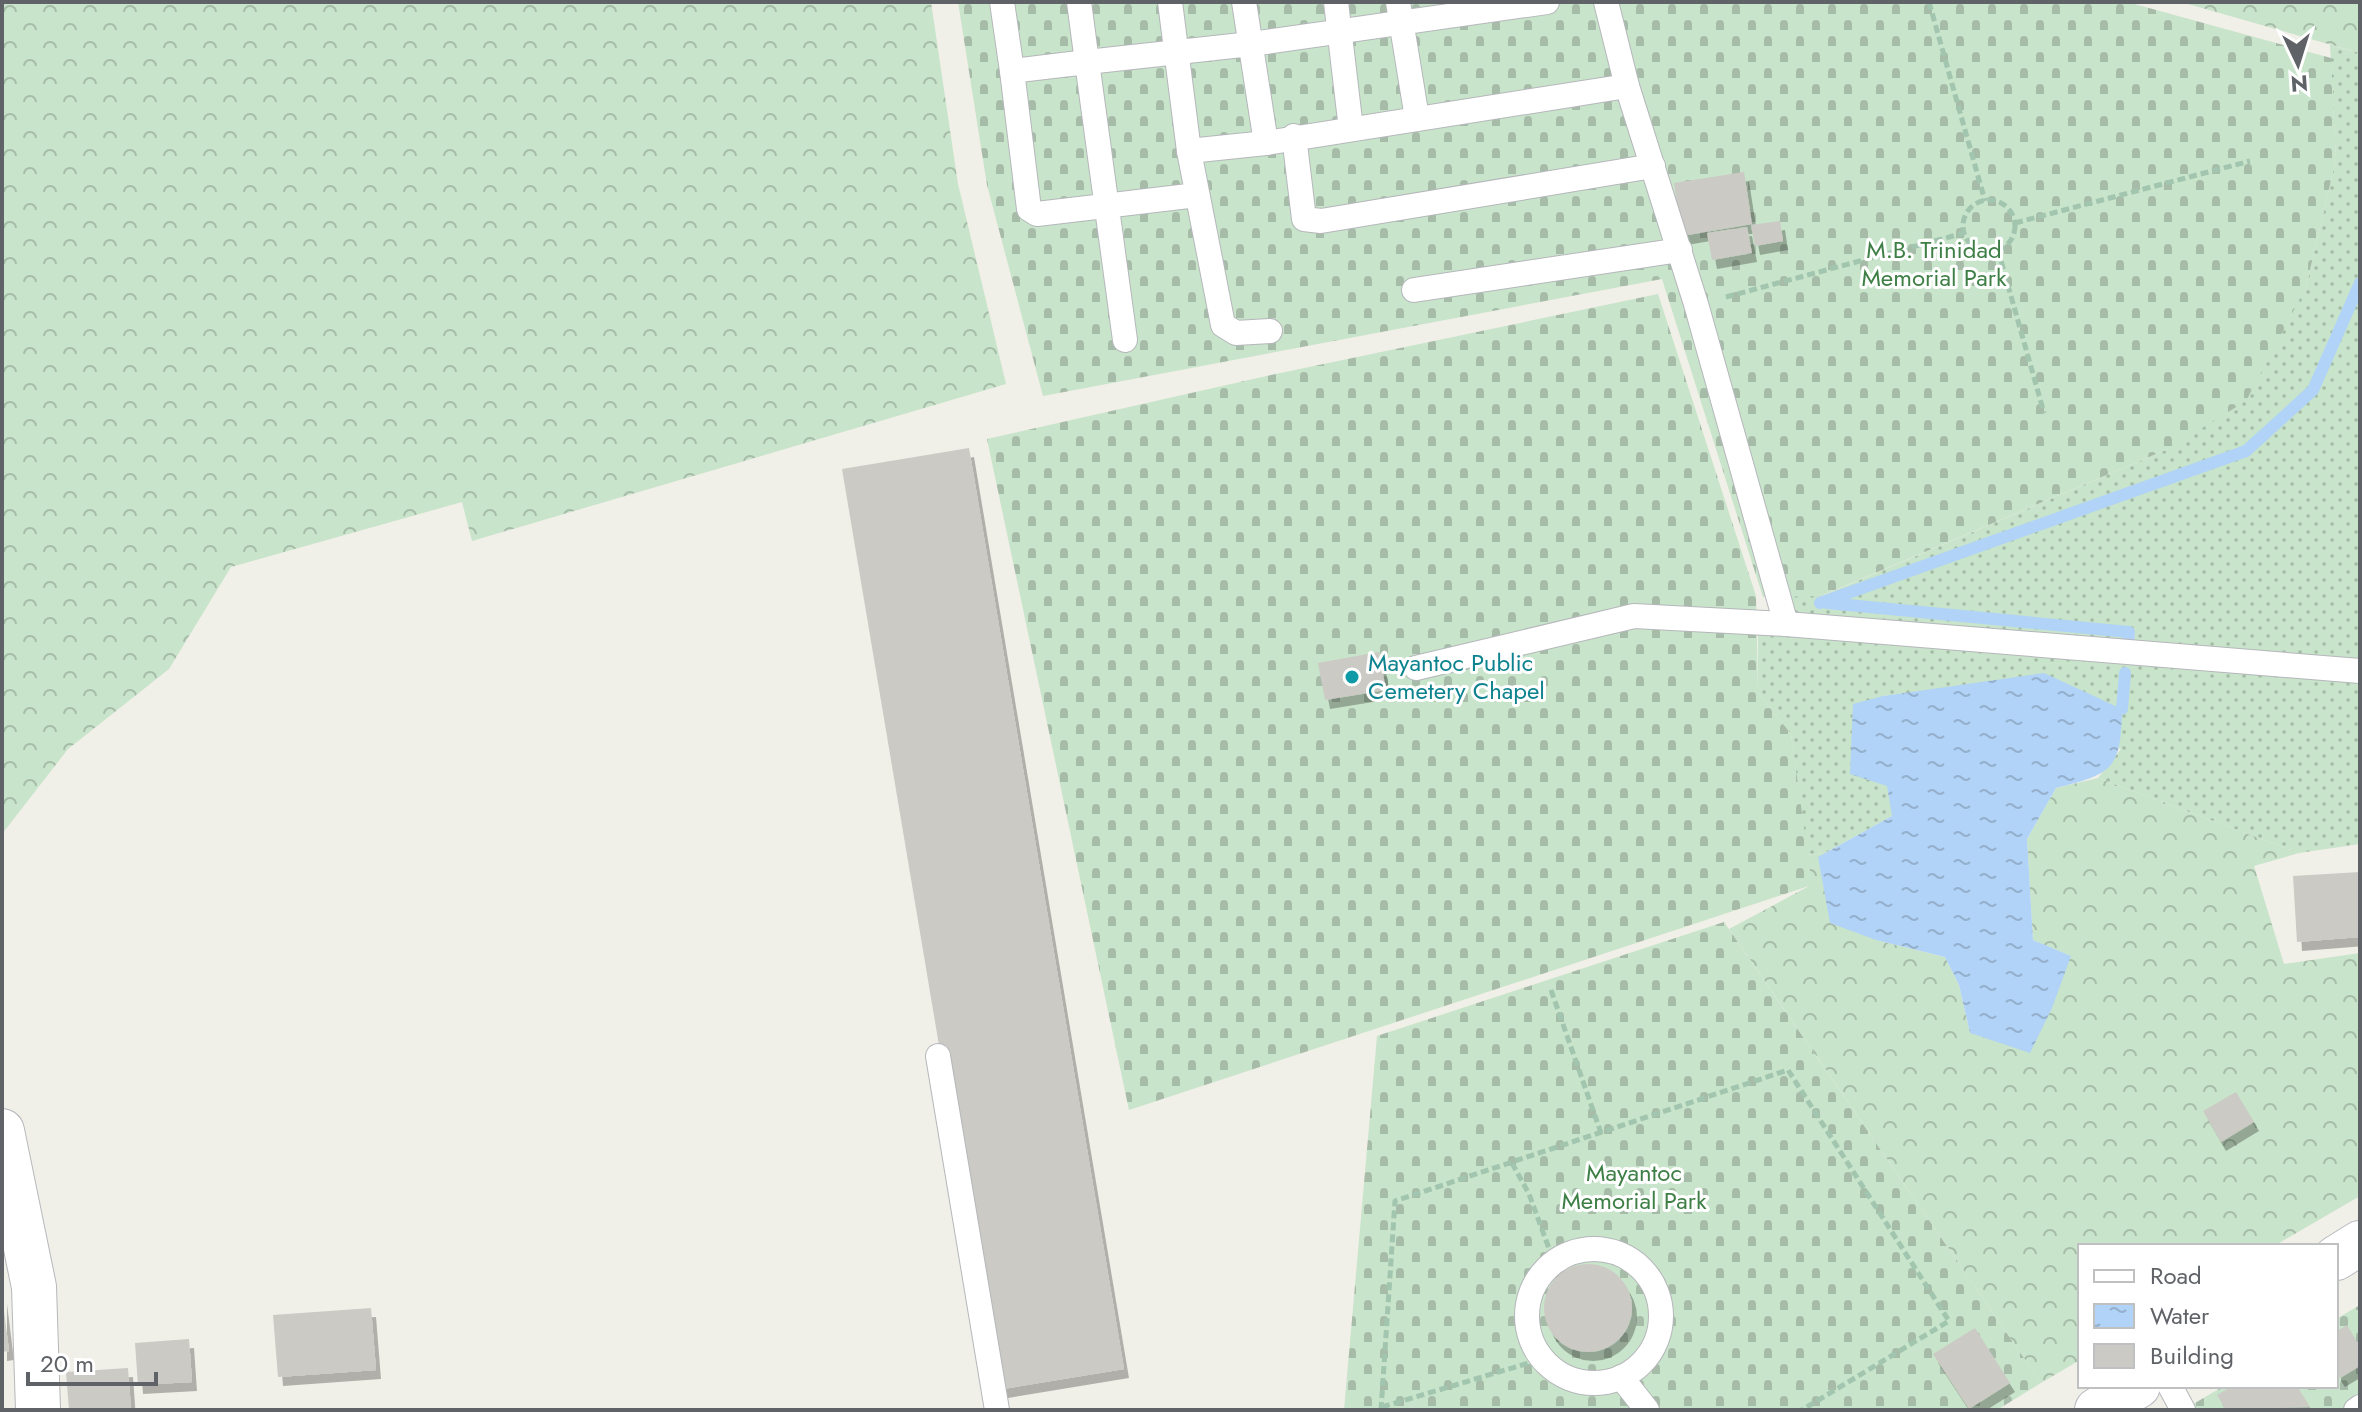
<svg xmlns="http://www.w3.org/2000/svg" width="2362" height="1412" viewBox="0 0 2362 1412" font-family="Jost,sans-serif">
<defs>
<pattern id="grass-dots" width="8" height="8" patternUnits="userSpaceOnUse" patternTransform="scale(2)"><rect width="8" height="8" fill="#c8e4ca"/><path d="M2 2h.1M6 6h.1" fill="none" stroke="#a6bca8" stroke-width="1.8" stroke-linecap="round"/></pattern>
<pattern id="forest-crowns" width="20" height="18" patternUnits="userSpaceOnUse" patternTransform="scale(2)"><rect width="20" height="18" fill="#c8e4ca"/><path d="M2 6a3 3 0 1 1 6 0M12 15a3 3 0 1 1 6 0" fill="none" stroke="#a6bca8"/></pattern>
<pattern id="cemetery-stones" width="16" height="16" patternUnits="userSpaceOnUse" patternTransform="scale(2)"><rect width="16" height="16" fill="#c8e4ca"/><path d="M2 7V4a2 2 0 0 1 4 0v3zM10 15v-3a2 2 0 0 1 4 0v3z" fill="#a6bca8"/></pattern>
<pattern id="water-ripples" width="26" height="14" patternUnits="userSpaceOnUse" patternTransform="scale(2)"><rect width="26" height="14" fill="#b1d3f7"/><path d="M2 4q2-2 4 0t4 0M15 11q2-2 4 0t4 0" fill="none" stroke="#93afcc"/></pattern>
<filter id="shadow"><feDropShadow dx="5" dy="9" stdDeviation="0" flood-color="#0004"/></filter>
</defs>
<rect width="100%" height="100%" fill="#f0efe8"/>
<polygon fill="url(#grass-dots)" points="2330,45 2360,53 2360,844 2299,853 2098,778 2121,749 1929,690 1883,696 1892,816 1825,853 1807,855 1791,734 1758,692 1758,632 1779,596 1822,596 2168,449 2306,287 2336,159"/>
<g fill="url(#forest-crowns)">
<polygon points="2,2 931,2 958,184 1006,384 472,541 462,502 231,567 169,669 68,749 2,834"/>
<polygon points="2181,2 2360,2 2360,53"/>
<polygon points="2098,778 2299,853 2254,866 2284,964 2360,953 2360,1196 2274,1246 2080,1246 2080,1360 2041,1383 1729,929 1811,885 1807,855 1825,853 1876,940 1945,957 1959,985 1970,1033 2070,956 2033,940 2027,839 2056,788"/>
</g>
<g fill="url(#cemetery-stones)">
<polygon points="958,2 2127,2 2331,58 2336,159 2306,287 2246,401 2168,449 1821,596 1763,597 1662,279 1043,396 987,185"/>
<polygon points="1658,294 1756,596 1758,692 1791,734 1812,885 1129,1110 987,439 1271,375"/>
<polygon points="1724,922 2041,1383 1997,1410 1344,1410 1377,1036"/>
<polygon points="2360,1305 2360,1410 2183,1410 2224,1386 2336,1386 2336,1319"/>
</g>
<path fill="url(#water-ripples)" d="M2044,673L2122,709C2121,770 2112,774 2056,788L2027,839L2033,940L2071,956L2052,1008L2030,1053L1970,1033L1959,985L1945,957L1876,940L1830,923L1818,857L1892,816L1887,786L1850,774L1853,704L1883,696Z"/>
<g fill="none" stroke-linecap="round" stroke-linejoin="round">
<g stroke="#b1d3f7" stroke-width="12">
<polyline points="1820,603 2246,451 2313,390 2360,283"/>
<polyline points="1827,603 2129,632 2128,643"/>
<polyline points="2122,709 2125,673"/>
</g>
</g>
<g fill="#cccac5" filter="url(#shadow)">
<polygon points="1744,172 1752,224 1682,236 1674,183"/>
<polygon points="1780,221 1783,241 1755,246 1751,225"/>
<polygon points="1747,227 1752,253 1712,260 1707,233"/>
<polygon points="969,448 1124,1369 997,1390 842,469"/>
<polygon points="1379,652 1386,690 1325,700 1318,663"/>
<polygon points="2360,872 2360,937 2297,942 2293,876"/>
<polygon points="2236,1092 2254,1122 2221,1142 2203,1111"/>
<circle cx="1588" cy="1308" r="44"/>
<polygon points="2,1295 9,1351 2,1352"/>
<polygon points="371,1308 376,1370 278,1377 273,1315"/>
<polygon points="2347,1325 2360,1347 2360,1366 2340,1378 2336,1372 2336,1332"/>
<polygon points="1975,1328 2010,1383 1969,1409 1933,1354"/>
<polygon points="189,1339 192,1382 138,1385 135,1343"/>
<polygon points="128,1368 131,1410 69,1410 66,1372"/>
<polygon points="2233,1386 2297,1386 2310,1407 2226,1410 2217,1395"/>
</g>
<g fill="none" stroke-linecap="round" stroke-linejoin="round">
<defs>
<g id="service">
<polyline points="1002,2 1012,71"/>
<polyline points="1079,2 1087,62 1251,44 1547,2"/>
<polyline points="1170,2 1189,151 1223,325 1236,333 1270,331"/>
<polyline points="1244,2 1266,143"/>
<polyline points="1336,2 1351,129"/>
<polyline points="1398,2 1417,118"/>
<polyline points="1606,2 1627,86 1696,304 1786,624"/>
<polyline points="1294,136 1304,219 1321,221 1653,166"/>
<polyline points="1189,151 1266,143 1627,86"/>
<polyline points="1414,290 1680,250"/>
<polyline points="1125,340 1087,62 1012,71 1029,209 1037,214 1197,195"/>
<polyline points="1416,668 1634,616 1786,624 2360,671"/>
<polyline points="938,1056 997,1410"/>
<circle cx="1594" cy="1316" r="67"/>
<polyline points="1621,1377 1647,1410"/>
<polyline points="2170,1386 2183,1410"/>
<polyline points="2356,1410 2360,1407"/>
</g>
<polyline id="minor" points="2,1131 34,1287 38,1410"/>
<g id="secondary">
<polyline points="2336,1258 2360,1243"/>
<polyline points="2097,1410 2138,1386"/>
</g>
</defs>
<use href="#service" stroke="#b5b7bb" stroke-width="26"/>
<use href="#minor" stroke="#b5b7bb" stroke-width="46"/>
<use href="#secondary" stroke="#b6b9be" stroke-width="46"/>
<g stroke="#a1c5ae" stroke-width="5" stroke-dasharray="8 4" stroke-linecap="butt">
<polyline points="1929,2 1985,201"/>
<circle cx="1989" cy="226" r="26"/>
<polyline points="2015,223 2250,161"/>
<polyline points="1998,250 2044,413"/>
<polyline points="1726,297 1964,233"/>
<polyline points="1551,990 1601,1133"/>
<polyline points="1512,1163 1529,1194 1554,1262"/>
<polyline points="1382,1407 1542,1359"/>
<polyline points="1381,1410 1395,1201 1788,1070 1949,1321 1802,1410"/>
</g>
<use href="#service" stroke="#fff" stroke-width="24"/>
<use href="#minor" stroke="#fff" stroke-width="44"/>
<use href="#secondary" stroke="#fff" stroke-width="44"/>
</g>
<circle fill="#0f9aa8" stroke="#fff" stroke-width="3" cx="1352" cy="677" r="8"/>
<g text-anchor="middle" stroke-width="6" stroke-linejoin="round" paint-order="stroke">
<g font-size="24" fill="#3e7f46" stroke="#fff">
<text x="1934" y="258">M.B. Trinidad<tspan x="1934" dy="28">Memorial Park</tspan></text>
<text x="1634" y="1181">Mayantoc<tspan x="1634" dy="28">Memorial Park</tspan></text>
</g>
<g font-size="24" fill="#0d838f" stroke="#fff" text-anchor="start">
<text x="1368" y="671">Mayantoc Public<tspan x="1368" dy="28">Cemetery Chapel</tspan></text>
</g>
</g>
<rect width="2362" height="1412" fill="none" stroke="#5f6267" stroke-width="8"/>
<rect x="2078" y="1244" width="260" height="144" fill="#ffffff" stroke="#bfc0c2" stroke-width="2"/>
<rect x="2094" y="1270" width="40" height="12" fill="#ffffff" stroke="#bfc0c2" stroke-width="2"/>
<text x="2150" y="1284" font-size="24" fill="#5f6267">Road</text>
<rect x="2094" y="1304" width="40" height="24" fill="url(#water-ripples)" stroke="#bfc0c2" stroke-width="2"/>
<text x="2150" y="1324" font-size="24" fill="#5f6267">Water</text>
<rect x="2094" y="1344" width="40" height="24" fill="#cccac5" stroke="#bfc0c2" stroke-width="2"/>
<text x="2150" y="1364" font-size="24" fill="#5f6267">Building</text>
<g transform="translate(2298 64) rotate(176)" stroke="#ffffff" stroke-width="6" paint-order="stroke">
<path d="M0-6L14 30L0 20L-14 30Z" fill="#5f6267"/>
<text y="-12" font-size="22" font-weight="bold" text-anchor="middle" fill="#5f6267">N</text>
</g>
<path d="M28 1372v12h128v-12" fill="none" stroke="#5f6267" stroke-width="4"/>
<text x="40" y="1372" font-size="24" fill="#5f6267" stroke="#ffffff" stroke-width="6" paint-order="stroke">20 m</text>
</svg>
